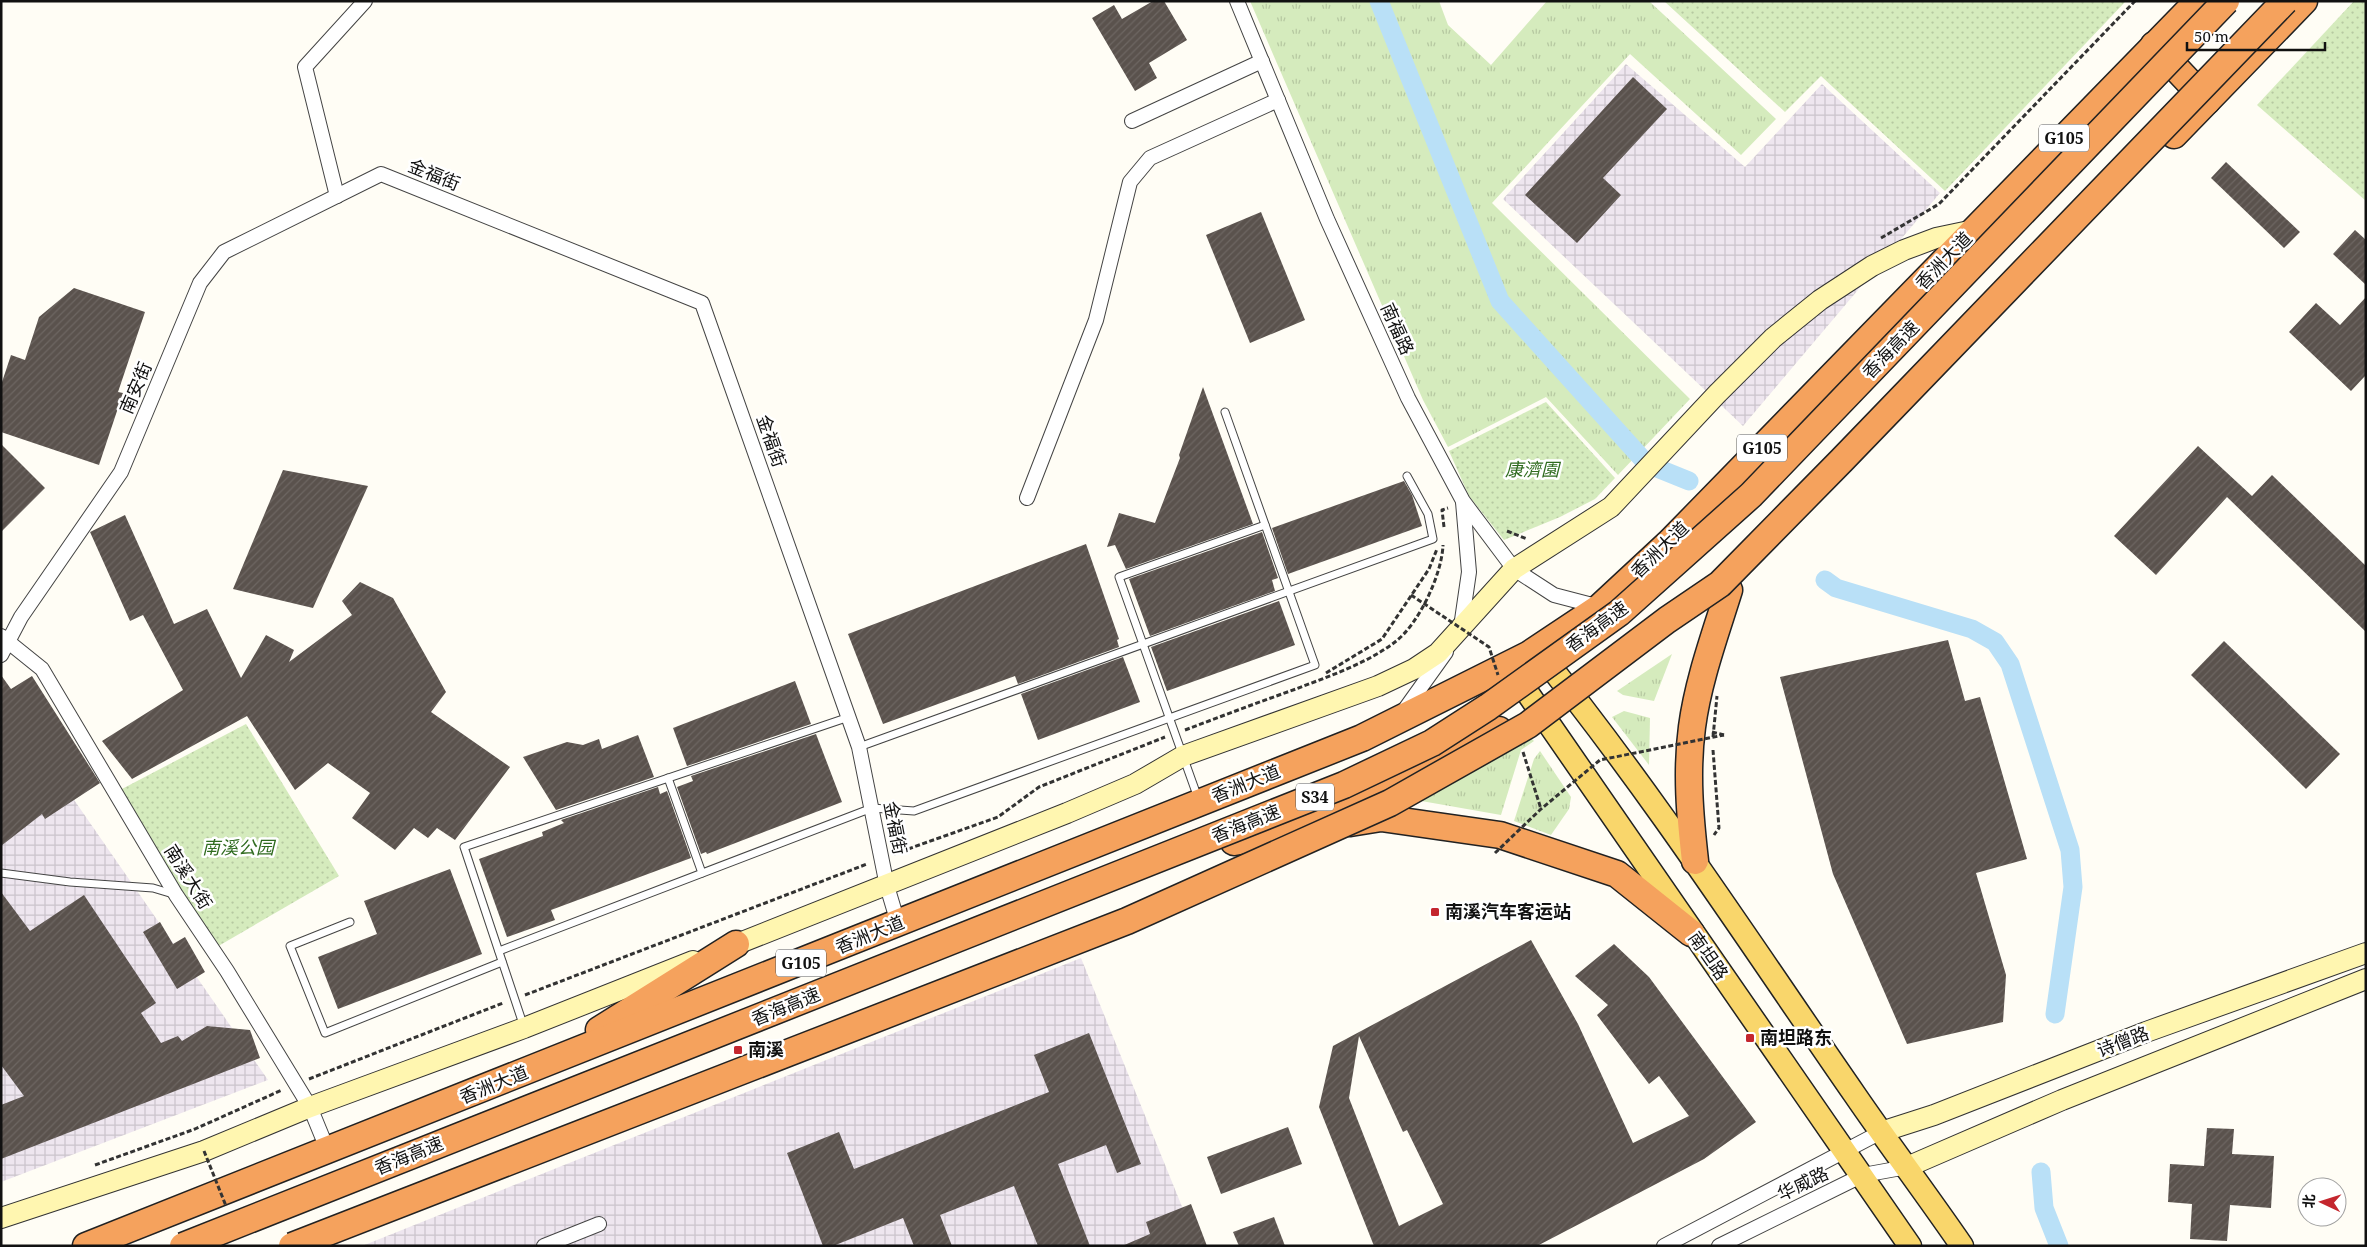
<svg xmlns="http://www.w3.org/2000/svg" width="2367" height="1247" viewBox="0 0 2367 1247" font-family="'Noto Serif','Noto Sans SC',serif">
<defs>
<pattern id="industrial-grid" width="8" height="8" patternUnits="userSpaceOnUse" patternTransform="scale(1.25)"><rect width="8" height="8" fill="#eee6ef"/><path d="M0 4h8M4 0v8" fill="none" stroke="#cbc4cc"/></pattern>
<pattern id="grass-tufts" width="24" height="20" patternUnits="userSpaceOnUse" patternTransform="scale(1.25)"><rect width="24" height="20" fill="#d5ebbd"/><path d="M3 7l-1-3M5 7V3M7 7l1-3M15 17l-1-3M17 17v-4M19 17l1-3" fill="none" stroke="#b6c8a1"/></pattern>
<pattern id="park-dots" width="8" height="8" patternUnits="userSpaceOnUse" patternTransform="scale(1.25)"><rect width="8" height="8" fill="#d5ebbd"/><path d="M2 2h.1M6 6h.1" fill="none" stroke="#b6c8a1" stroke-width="1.8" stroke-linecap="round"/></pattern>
<pattern id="building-hatch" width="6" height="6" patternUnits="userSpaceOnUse" patternTransform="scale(1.25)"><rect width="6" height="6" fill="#5a524d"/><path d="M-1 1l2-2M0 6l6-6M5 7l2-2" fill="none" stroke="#6d6662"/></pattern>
</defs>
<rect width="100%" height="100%" fill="#fffdf5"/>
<g fill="url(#industrial-grid)">
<polygon points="1626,64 1745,167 1822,84 1940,193 1743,426 1503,199"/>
<polygon points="1,711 43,755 268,1080 1,1182"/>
<polygon points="1081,958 1198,1246 362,1246"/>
</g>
<g fill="url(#grass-tufts)">
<polygon points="1250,1 1439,1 1448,25 1491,65 1547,1 1649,1 1776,119 1741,155 1630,54 1492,203 1690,399 1618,475 1546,397 1448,447 1423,400"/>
<polygon points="1672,654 1654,701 1623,695 1617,691"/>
<polygon points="1624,711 1650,718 1649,765 1612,717"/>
<polygon points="1529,736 1534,741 1521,750 1501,815 1410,799"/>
<polygon points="1540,751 1571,797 1569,809 1551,835 1514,821 1534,759"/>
</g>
<g fill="url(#park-dots)">
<polygon points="1664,1 2126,1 1945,191 1821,76 1785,112"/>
<polygon points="2354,1 2366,1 2366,201 2257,105"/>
<polygon points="1546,402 1615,478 1595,499 1560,517 1504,540 1469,496 1449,451"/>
<polygon points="246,724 339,876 215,948 120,790"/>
</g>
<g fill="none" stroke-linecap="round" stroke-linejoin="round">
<g stroke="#b9e0f7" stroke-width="19">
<polyline points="1379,1 1500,301 1647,464 1689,481"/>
<polyline points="1825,580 1836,588 1972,629 1995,642 2010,664 2070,850 2073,887 2055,1014"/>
<polyline points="2041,1172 2044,1208 2059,1246"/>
</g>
</g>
<g fill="url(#building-hatch)" fill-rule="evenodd">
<polygon points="1153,1 1164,1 1187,40 1149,63 1157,78 1135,91 1092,18 1114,5 1122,19"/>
<polygon points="1633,77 1667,109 1603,178 1621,195 1577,243 1525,195"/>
<polygon points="2226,162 2300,232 2284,248 2211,178"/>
<polygon points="1261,212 1305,320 1250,343 1206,235"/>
<polygon points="2355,230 2366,240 2366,285 2333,254"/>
<polygon points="74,288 145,312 118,392 123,393 99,465 1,432 1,385 11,355 25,360 39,317"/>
<polygon points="2366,297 2366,375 2351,391 2289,332 2316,303 2340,325"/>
<polygon points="1203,387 1253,524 1126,569 1115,545 1107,547 1119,513 1155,523 1180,458 1179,455"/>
<polygon points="1,444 45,488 1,532"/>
<polygon points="2198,446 2252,496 2272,475 2366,566 2366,632 2227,497 2156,575 2114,536"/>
<polygon points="283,470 368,486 313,608 233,589"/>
<polygon points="1404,481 1412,495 1422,526 1288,574 1272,528"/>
<polygon points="125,515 174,624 207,609 241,678 266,635 294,650 289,662 352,615 342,601 360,582 393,598 446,692 431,712 510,767 455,840 437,828 428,838 414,828 395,850 352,818 370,793 328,763 295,790 247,716 132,779 102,741 183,690 143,615 130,621 90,532"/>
<polygon points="1262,532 1278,578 1272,580 1275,591 1150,636 1129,579"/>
<polygon points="1086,544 1119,639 1117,640 1119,647 1018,684 1015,676 883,724 848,634"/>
<polygon points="1279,601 1295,645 1167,691 1151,647"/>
<polygon points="1948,640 1965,701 1980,697 2027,859 1976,873 2006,975 2003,1022 1907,1044 1833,874 1780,677"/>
<polygon points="2224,641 2340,754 2306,789 2191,675"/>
<polygon points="1123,657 1140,702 1038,740 1021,694"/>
<polygon points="1,675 11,689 32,676 100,783 45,819 42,814 1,846"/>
<polygon points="795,681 811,724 687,766 673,728"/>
<polygon points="816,734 842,802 707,854 706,852 701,854 677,787 693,781 691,776"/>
<polygon points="638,735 654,777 556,810 523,757 567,742 583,745 599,739 602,749"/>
<polygon points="658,787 660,794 667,791 691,858 551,910 555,920 507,937 479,859 543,836 542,832 564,823 561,820"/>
<polygon points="450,869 482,954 338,1009 318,957 377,934 364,901"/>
<polygon points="1,892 30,931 84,895 156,1003 141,1013 161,1043 178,1036 182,1041 207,1026 250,1030 260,1058 1,1159 1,1105 24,1096 1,1065"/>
<polygon points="160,922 173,944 185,937 205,972 177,989 143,932"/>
<path d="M1531,940L1578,1024L1633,1143L1689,1116L1659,1076L1649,1084L1597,1015L1608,1005L1575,976L1614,944L1649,977L1756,1122L1704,1159L1537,1246H1374L1319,1107L1333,1046ZM1359,1036L1403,1132L1407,1130L1443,1204L1399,1226L1349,1098Z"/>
<polygon points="1089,1033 1141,1164 1117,1173 1106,1145 1058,1164 1090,1246 1038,1246 1014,1186 940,1215 952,1246 914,1246 903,1218 833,1246 823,1246 787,1153 839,1132 854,1169 1049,1092 1034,1055"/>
<polygon points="1288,1127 1302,1164 1221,1194 1207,1157"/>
<polygon points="2207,1128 2234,1129 2232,1154 2274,1156 2271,1208 2230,1205 2227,1241 2190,1239 2192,1204 2168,1202 2170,1164 2204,1166"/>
<polygon points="1191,1204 1207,1246 1122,1246 1150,1234 1146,1222"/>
<polygon points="1274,1217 1285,1246 1239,1246 1233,1232"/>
</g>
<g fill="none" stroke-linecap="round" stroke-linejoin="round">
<defs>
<g id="lane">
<polyline points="859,747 1433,539 1428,514 1407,476"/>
<polyline points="668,778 702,873"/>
<polyline points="1198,798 1119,577 1265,525"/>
<polyline points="1,873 70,882 153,888 173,894"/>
<polyline points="350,922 290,946 325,1033 502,962"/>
<polyline points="499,951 872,808 914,811 1315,665 1225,412"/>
<polyline points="524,1027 464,847 849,717"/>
</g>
<g id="street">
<polyline points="1237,1 1327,219 1408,398 1463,501 1514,569 1554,595 1600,607"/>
<polyline points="1132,121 1262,61"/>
<polyline points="337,196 305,67 365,1"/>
<polyline points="1027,498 1096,320 1130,182 1150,158 1278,100"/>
<polyline points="1461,627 1469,572 1463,502"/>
<polyline points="1,636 42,669 176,895 227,971 310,1107 328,1151"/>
<polyline points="1,655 21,617 121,472 200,283 224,252 381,174 702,303 859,747 887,886 898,923"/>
<polyline points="1403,712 1446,652"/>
<polyline points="544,1246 599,1224"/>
<polyline points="1664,1246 1881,1132"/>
<polyline points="1719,1246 1863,1175 1907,1167"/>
</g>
<g id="secondary">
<polyline points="722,950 1067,813 1135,784 1183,756 1378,686 1414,669 1438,653 1514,569 1611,507 1717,394 1773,338 1820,300 1872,266 1904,250 1936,238 1974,230"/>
<polyline points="1881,1132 1934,1115 2146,1032 2366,953"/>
<polyline points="1907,1167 2062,1100 2366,979"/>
<polyline points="1,1218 204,1151 310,1107 524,1028 693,961"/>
</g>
<g id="primary">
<path d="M1537,650C1652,792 1751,945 1855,1095C1890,1146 1927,1195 1962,1246"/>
<polyline points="1511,669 1910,1246"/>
</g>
<g id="highway">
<polyline points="2154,45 2207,101"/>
<polyline points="2174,135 2304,1"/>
<polyline points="1350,823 1381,818 1500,835 1617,874 1691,933"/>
<polyline points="1263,831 1350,798 1499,730"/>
<polyline points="1234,842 1282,834"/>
<path d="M1695,861C1690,817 1686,772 1692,727C1698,681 1715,635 1729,590"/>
<polyline points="599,1030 736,944"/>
<polyline points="86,1246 1362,738 1528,655 1600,607 1670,542 2198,1"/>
</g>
</defs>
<use href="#lane" stroke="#444" stroke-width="9"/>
<use href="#street" stroke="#444" stroke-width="16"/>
<use href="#secondary" stroke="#333" stroke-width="22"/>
<use href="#primary" stroke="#222" stroke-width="25"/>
<use href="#highway" stroke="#222" stroke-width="29"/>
<g stroke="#333" stroke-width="3" stroke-dasharray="5 2.5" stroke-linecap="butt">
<polyline points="1881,238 1939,204 2135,1"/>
<polyline points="1444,527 1442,510 1448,508"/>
<polyline points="1507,531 1527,539"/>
<polyline points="1326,673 1382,639 1429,569 1437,549"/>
<path d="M1185,730C1222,716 1259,702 1296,689C1329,676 1366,664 1395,642C1419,624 1442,574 1443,545"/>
<polyline points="1712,732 1724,735"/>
<polyline points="1713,750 1719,828 1714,835"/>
<polyline points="894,854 998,817 1039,787 1165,737"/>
<polyline points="525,995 867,864"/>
<polyline points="309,1079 503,1003"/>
<polyline points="95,1165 195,1129 282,1090"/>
</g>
<use href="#lane" stroke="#fff" stroke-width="7"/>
<use href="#street" stroke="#fff" stroke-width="14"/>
<use href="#secondary" stroke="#fff6b0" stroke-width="20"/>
<use href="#primary" stroke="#f9d66b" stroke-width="22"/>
<use href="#highway" stroke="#f5a25d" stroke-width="26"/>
<defs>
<g id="highway-bridge">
<polyline points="183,1246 1344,785 1432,743 1488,707 1619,613 1751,495 2226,1"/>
<polyline points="292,1246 1127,921 1390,803 1528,725 1667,620 1720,584 1842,460 2285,1"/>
</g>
</defs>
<use href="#highway-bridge" stroke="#222" stroke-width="29" stroke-linecap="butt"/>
<g stroke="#333" stroke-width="3" stroke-dasharray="5 2.5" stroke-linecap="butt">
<polyline points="1411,595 1489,647 1498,675"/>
<polyline points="1713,737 1717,696"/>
<polyline points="1523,752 1541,809"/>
<polyline points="1495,853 1541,809 1600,760 1724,735"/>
<polyline points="204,1151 226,1206"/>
</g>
<use href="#highway-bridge" stroke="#f5a25d" stroke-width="26"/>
</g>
<g fill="#c4262e" stroke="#fff" stroke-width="2">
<rect x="1430" y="907" width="10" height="10" rx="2.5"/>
<rect x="1745" y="1033" width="10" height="10" rx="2.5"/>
<rect x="733" y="1045" width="10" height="10" rx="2.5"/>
</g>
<g text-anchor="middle" stroke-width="5" stroke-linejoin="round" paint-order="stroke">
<g fill="#fff" stroke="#585858" stroke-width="1">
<rect x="2039" y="124.5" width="50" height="27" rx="4"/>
<rect x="1737" y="434.5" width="50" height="27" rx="4"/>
<rect x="1296" y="783.5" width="38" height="27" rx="4"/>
<rect x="776" y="949.5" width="50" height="27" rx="4"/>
</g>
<g font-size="16" font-weight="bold" fill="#111">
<text x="2064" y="144">G105</text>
<text x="1762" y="454">G105</text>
<text x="1315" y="803">S34</text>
<text x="801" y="969">G105</text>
</g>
<g font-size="18" fill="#111" stroke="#fff">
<text transform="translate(434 175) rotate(22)" y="6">金福街</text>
<text transform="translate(1944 261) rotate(-46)" y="6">香洲大道</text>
<text transform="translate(1397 329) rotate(66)" y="6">南福路</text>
<text transform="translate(1891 350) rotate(-46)" y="6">香海高速</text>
<text transform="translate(136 388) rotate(-67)" y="6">南安街</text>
<text transform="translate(771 441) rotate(71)" y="6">金福街</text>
<text transform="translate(1660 550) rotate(-44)" y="6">香洲大道</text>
<text transform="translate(1597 627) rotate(-36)" y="6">香海高速</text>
<text transform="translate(1246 784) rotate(-22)" y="6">香洲大道</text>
<text transform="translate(1246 824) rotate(-22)" y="6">香海高速</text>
<text transform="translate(895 828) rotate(79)" y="6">金福街</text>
<text transform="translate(188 877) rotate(58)" y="6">南溪大街</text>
<text transform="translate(870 935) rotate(-22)" y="6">香洲大道</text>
<text transform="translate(1708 956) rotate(55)" y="6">南坦路</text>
<text transform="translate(786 1007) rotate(-22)" y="6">香海高速</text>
<text transform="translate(2123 1042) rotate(-21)" y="6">诗僧路</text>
<text transform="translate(494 1085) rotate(-22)" y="6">香洲大道</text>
<text transform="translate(409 1156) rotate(-22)" y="6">香海高速</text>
<text transform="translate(1803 1184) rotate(-26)" y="6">华威路</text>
</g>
<g font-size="18" font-style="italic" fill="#2f6b1f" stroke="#fff">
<text x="1532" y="476">康濟園</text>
<text x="238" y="854">南溪公园</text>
</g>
<g font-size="18" font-weight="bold" fill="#111" stroke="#fff" text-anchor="start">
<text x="1445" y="918">南溪汽车客运站</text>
<text x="1760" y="1044">南坦路东</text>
<text x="748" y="1056">南溪</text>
</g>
</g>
<rect width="2367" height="1247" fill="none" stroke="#111111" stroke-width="5"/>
<g transform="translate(2322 1202) rotate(274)"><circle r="24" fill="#ffffff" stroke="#a0a0a0"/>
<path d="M0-4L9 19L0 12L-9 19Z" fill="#c4262e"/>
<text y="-8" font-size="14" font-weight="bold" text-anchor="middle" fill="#111111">北</text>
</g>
<path d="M2187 42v8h138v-8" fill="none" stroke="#111111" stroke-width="2.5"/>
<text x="2194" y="42" font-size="15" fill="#111111" stroke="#ffffff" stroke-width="4" paint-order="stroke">50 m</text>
</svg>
